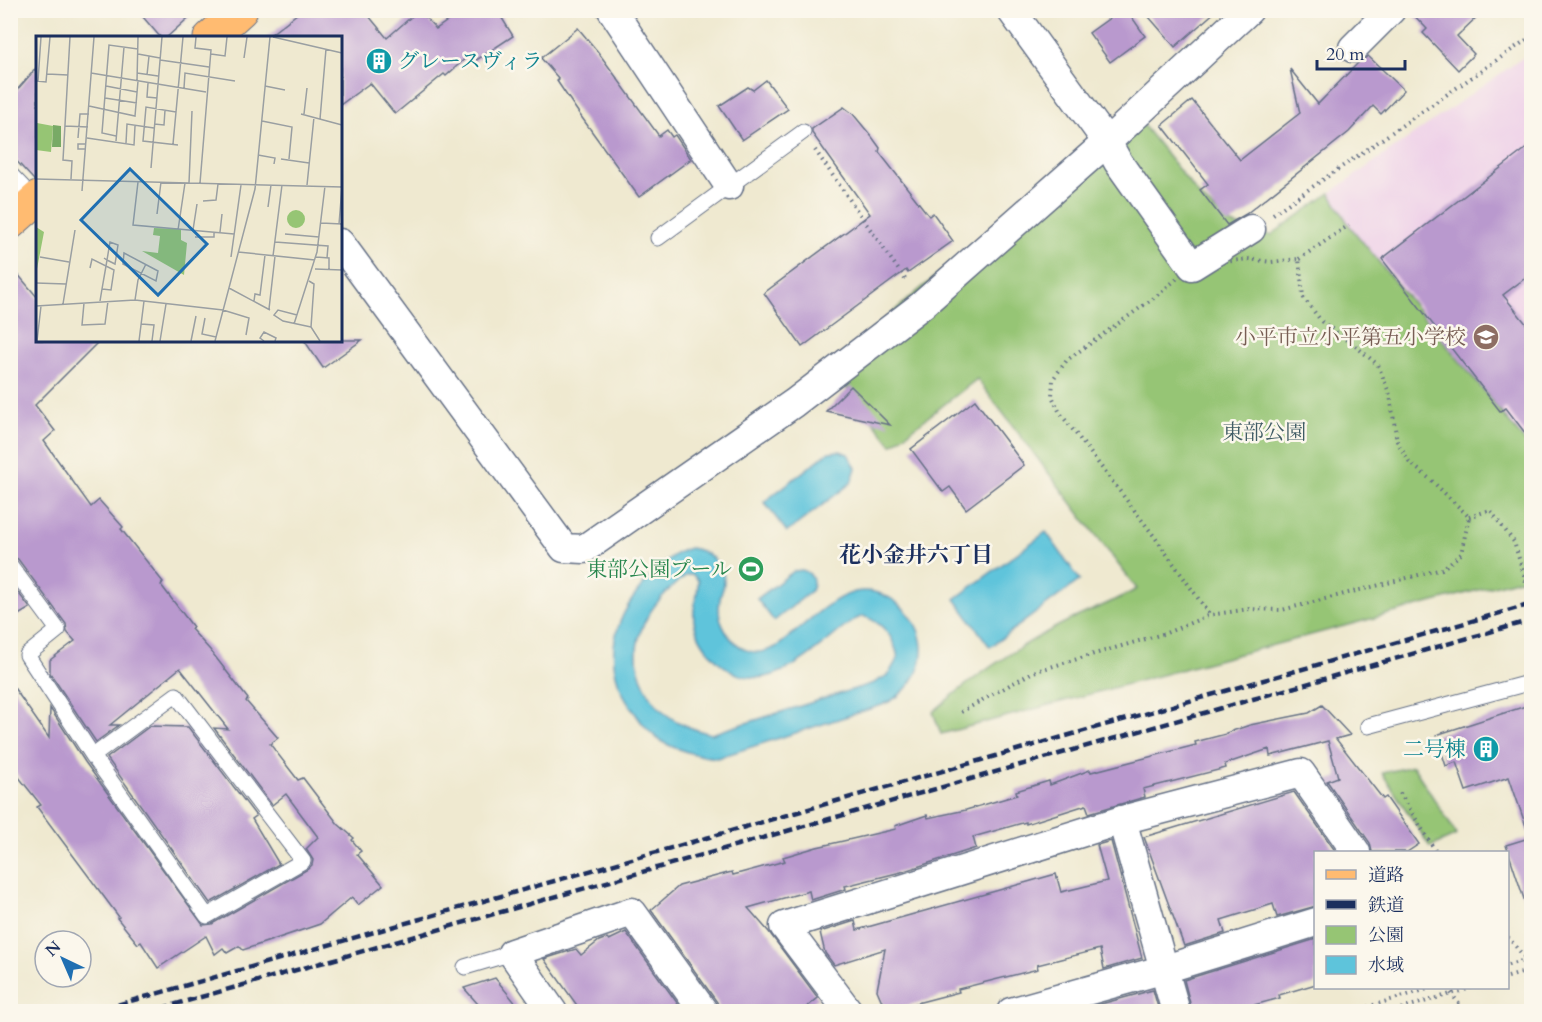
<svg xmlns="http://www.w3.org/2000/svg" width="1542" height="1022" viewBox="0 0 1542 1022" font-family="Cardo,'Noto Serif JP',serif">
<rect width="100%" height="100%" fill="#fbf7ec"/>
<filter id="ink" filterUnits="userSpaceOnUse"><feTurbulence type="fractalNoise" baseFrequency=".0167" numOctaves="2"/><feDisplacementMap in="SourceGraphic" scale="12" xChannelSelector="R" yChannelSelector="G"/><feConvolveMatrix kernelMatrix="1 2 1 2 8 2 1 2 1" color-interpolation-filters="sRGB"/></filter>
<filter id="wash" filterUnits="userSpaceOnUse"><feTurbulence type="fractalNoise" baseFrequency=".008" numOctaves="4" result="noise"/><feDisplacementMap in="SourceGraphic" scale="24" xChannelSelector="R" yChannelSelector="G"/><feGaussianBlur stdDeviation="1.35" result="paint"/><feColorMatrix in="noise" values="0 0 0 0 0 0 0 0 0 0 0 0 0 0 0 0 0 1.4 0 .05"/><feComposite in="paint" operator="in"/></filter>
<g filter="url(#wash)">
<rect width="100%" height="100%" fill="#efe9d0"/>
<polygon fill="#eed0e8" points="1531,52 1531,449 1349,225 1330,193"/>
<g fill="#96c574" stroke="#587a69" stroke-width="1.5">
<path d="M1132,111L1202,199L1231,224L1271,235L1330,193L1349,225L1531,449V576L941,734L933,712C971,678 1013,650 1058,626C1083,613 1112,603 1137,589L977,379L892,445L829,366Z"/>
<polygon points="1413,766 1457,835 1430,847 1382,773"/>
</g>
<g fill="#5ec4db" stroke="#3c7a9c" stroke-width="1.5" fill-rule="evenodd">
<polygon points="840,451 848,454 856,468 851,483 787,532 764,502 829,452"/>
<polygon points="1046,532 1080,580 990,647 955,599"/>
<path d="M690,548C706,550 724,563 724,581C724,587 721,593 720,599C716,618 725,637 741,647C753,655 763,653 776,647C801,630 825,600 855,592C887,585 921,616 922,648C923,673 905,696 882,705L717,758C700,756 680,751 664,743C651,735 641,723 633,710C602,667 610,623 644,584C657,570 670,553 690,548ZM687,575H693L698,580C699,594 692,607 694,621C697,638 709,653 721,664C768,704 817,646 854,620L863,616C884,623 894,637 898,658L888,675L874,683L711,734C699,731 687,727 676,721C662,713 651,699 644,684C623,640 652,600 687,575Z"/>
<path d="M802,570C813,573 816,583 810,592L774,621L757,599L794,571Z"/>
</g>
<g id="blocks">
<g fill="#b999ce">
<polygon points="137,10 197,10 166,38 161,38"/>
<polygon points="302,10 364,10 387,38 419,10 436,29 463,10 497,10 513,36 472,63 468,56 446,76 444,74 395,114 370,83 340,105 340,38 266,38"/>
<polygon points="1121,10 1127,10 1145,36 1110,62 1089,33"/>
<polygon points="1143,10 1217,10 1175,47"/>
<polygon points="1409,10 1484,10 1457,36 1474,54 1458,70 1423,33 1427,29"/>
<polygon points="578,28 598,52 659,136 667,130 672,137 675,135 691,159 639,197 580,115 557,81 559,79 541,58"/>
<polygon points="1368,56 1404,90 1381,114 1373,106 1349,132 1246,214 1227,225 1200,190 1208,184 1162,125 1192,100 1240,160 1300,113 1290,69 1318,104 1357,64"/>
<polygon points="38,66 38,180 34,180 10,154 10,98"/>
<polygon points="766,80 788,109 742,140 719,106 748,87 753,90"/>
<polygon points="844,107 853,114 872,137 880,148 879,152 929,216 933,213 953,241 908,273 906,270 802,347 764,293 870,214 812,133 812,129"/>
<polygon points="1532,144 1532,273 1503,295 1532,331 1532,442 1506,408 1500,411 1382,259"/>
<polygon points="10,265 38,298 38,340 100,340 35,405 55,431 44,441 91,507 99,500 123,527 121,529 163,582 161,585 193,627 191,629 210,650 248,699 246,701 278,738 270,744 298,780 303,778 338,824 354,838 352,840 361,851 357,854 383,885 358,905 352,897 320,924 243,950 239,946 227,953 223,948 215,954 206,936 158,968 141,942 138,944 117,918 119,917 37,807 41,805 10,766 10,682 49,738 50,708 85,762 203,925 212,924 308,869 312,865 313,860 306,849 318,837 286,794 272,805 214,728 228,729 180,668 110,725 119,725 96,742 50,673 50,660 75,641 67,632 66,624 18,559 10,555"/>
<polygon points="304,340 362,340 323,368"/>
<polygon points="851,386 890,425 826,411"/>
<polygon points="975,400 1024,465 966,509 950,487 943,492 911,449"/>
<polygon points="10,582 30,608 10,620"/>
<polygon points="1532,704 1532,832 1528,832 1509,777 1466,791 1456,762 1446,766 1436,735"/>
<polygon points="1322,705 1350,735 1336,739 1383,799 1386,797 1419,844 1407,852 1372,852 1370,843 1327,781 1338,777 1328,741 1270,756 1269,749 1225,764 1226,768 1143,789 1145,797 1089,813 1086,805 1026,824 1026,822 973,837 976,848 901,872 845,886 846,889 811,900 809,891 748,908 769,932 818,998 802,1011 720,1011 717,1002 651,910 679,886 732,872 733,875 785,861 783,857 817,847 896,829 895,826 927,815 928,818 966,810 1017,795 1016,791 1049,781 1050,785 1090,770 1091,772 1196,745 1195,742 1226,734 1226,733 1250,725 1309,713"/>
<polygon points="150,726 188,727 256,816 252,819 279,864 210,903 107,758"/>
<polygon points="1294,792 1336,852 1316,852 1316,906 1277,917 1273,904 1221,920 1225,933 1184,946 1144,837"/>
<polygon points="1532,837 1532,908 1527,908 1506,845"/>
<polygon points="1111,841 1142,958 1104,969 1100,949 1037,965 1038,969 958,989 959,992 886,1011 877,990 885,949 834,965 825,953 820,932 855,921 857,930 1056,874 1061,892 1107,881 1097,845"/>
<polygon points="626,932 683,1011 581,1011 544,959 576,949 581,955 599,941 607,938 609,940"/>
<polygon points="1316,939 1316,984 1279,995 1280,998 1232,1011 1192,1011 1184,980"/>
<polygon points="495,978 522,1011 484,1011 464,988"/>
<polygon points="1153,990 1159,1011 1086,1011 1090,1007"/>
</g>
</g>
</g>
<g filter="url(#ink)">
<use href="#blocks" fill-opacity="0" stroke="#657086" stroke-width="1.5"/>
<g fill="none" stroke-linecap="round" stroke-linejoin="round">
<defs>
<g id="lane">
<polyline points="10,174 35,200"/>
<polyline points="658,238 803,132"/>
<polyline points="10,565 58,630 27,655 93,756 207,916 303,861 176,695 93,756"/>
<polyline points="1368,726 1532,682"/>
<polyline points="465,967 512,953"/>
</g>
<g id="street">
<polyline points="612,10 729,186"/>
<polyline points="1011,10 1107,142 1118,162 1192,266 1251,229"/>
<polyline points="1353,48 1391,10"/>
<polyline points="340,243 564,548 584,549 794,403 922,305 1107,142 1249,10"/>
<polyline points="1122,820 1176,1012"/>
<polyline points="553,1012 512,953 632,912 704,1012"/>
<polyline points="849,1012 784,926 1122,820 1301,773 1356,852"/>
<polyline points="1011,1012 1165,969 1316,922"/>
</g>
<g id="primary">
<polyline points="210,38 241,10"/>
<polyline points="10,223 38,198"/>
</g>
</defs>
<use href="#lane" stroke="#657086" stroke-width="17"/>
<use href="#street" stroke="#657086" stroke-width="31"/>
<use href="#primary" stroke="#657086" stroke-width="35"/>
<g stroke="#657086" stroke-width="4" stroke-dasharray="1.5 4.5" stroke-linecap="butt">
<polyline points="815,150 907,282"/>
<polyline points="1273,214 1532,36"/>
<polygon points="1248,259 1271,262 1299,259 1303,297 1322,322 1358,348 1378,365 1390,395 1397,441 1409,462 1430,479 1469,517 1461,554 1442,569 1282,610 1249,609 1210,615 1154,536 1060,413 1052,396 1053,379 1067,360 1154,298 1192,266"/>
<polyline points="1299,259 1349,225"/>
<polyline points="1469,517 1490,510 1514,542 1532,602"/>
<polyline points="961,712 1033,672 1166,633 1210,615"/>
<polyline points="1400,793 1436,852"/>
<polyline points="1508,937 1526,959"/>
<polyline points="1508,965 1532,958"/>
<polyline points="1508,977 1532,970"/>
<polyline points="1451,993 1465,1012"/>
<polyline points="1350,1012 1431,988"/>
<polyline points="1390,1012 1471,988"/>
</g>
<use href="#lane" stroke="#fff" stroke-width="15"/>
<use href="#street" stroke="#fff" stroke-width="28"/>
<use href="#primary" stroke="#ffbb71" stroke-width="33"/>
<g stroke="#1b2f5e" stroke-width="4.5" stroke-dasharray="9 4.5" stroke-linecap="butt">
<polyline points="92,1012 1532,604"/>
<polyline points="148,1012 1532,620"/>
</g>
</g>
</g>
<defs>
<symbol id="building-disc" viewBox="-11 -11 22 22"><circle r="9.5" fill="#0f9aa8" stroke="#fbf7ec"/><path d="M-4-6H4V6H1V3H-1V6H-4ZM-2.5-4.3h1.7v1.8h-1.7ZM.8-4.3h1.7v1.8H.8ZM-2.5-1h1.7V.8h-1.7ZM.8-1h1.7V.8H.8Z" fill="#fff"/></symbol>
<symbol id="school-disc" viewBox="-11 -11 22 22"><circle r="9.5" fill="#8d6e63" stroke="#fbf7ec"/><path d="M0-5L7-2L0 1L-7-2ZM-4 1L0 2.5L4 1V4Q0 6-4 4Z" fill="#fff"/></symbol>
<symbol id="stadium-disc" viewBox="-11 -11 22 22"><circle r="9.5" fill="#2e9e5b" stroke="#fbf7ec"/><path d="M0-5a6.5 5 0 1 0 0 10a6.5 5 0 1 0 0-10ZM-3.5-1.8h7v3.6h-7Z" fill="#fff"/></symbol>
</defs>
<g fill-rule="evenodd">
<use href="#building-disc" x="364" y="46" width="30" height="30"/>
<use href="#school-disc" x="1471" y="322" width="30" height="30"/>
<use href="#stadium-disc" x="736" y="554" width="30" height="30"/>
<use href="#building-disc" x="1471" y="734" width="30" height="30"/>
</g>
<g text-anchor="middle" stroke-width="5" stroke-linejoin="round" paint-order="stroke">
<g font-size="21" fill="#0d838f" stroke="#fbf7ec" text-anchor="start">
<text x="398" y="68">グレースヴィラ</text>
<text x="1466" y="756" text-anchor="end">二号棟</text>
</g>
<g font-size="21" fill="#785e54" stroke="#fbf7ec" text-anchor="end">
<text x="1466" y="344">小平市立小平第五小学校</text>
</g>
<g font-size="21" fill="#405c65" stroke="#fbf7ec">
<text x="1264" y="439">東部公園</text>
</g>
<g font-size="21" fill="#27864d" stroke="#fbf7ec" text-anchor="end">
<text x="732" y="576">東部公園プール</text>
</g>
<g font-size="22" font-weight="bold" fill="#1b2f5e" stroke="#fbf7ec">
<text x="916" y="562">花小金井六丁目</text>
</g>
</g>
<g transform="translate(36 36)">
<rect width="306" height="306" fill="#efe9d0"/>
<path d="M1,87L17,90L15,116L0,114ZM251 183a9 9 0 1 1 18 0a9 9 0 1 1-18 0ZM0,191L8,196L1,233H0ZM118,192L145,193V204L151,207L148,239L106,215L122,217L124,200L117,199Z" fill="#96c574"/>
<path d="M17,89L25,90V111H16Z" fill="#78aa66"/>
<path fill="none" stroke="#9a9fa2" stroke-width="1.5" d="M34,1L27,124L36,125L35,143M160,1L159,12L175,14L164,147M237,1L306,17M102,18L124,22M175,18L189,20L191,1M208,22L211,1M124,24L173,31M55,37L170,56M101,37L122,40M11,38L32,39M111,39L113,20M0,45L10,46L14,1M2,45L5,1M101,45L102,1M112,47L111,61L121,62M70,50L101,56M229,50L249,54M148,52L149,37L199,45M69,62L101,67M53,70L99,80L102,45M140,76L110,71L107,105L142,109M265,78L306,89M268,78L271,52M284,83L290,13M226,85L256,91L253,123M118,88L128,89L129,74M29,90L52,91M80,100L66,97L73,9L102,13M42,102L44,78H53M51,102L98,109L99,90M80,105L88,11M90,107L91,88L118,92M137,108L147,1M50,113H42V108H50M222,119L239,122L238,128M245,123L273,127M115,132L126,1M0,143L306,151M102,146L97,189L198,198M153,147L156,75M271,149L278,81M46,155L58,1M167,165L180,164L182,148M232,171L235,149M121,178L125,146M285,187L306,188M303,188L306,151M142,194L149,147M157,194L161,168M184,196L186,178M249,198L283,201M159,201H178V196M239,206L292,210L291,222M202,216L279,224M88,217L122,235L120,245L87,228ZM237,220L246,149M4,221L33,226M195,221L205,149M280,221L293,222V234M54,232L56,223L78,234L75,254L66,253M279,233L306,234M273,245L278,248L275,291L284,305M0,247L30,248M193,252L234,274M99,264L102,244L110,228M64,265L66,253L70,230L74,206L82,209L79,228L71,224L68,222M218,265L219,258L224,259L229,219M48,267L46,289L69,288L72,265M27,268L39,194M0,270L99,264L187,274L213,282L210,299M233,273L239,220M261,279L242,274L238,279L247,285L275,291M169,282L166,298L180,301M105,288L118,289L116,305M258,288L281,216L289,150M1,305L5,270M103,305L108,265M124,305L130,268M155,305L160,280M179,305L219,153L234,1M228,305L224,302L228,296L240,302L239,305"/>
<path fill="#1f6fb2" fill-opacity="0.15" stroke="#1f6fb2" stroke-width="3" d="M94,133L171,208L122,259L45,184Z"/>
<rect width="306" height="306" fill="none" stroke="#1b2f5e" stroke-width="3"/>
</g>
<rect width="1542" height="1022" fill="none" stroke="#fbf7ec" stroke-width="36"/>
<rect x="1314" y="851" width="195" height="138" fill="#fbf7ec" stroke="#a1a7b3" stroke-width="1.5"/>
<rect x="1326" y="870" width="30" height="9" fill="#ffbb71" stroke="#a1a7b3" stroke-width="1.5"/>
<text x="1368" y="881" font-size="18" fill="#1b2f5e">道路</text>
<rect x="1326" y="900" width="30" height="9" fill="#1b2f5e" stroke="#a1a7b3" stroke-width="1.5"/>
<text x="1368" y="911" font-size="18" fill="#1b2f5e">鉄道</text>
<rect x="1326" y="926" width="30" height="18" fill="#96c574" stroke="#a1a7b3" stroke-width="1.5"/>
<text x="1368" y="941" font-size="18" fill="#1b2f5e">公園</text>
<rect x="1326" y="956" width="30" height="18" fill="#5ec4db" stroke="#a1a7b3" stroke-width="1.5"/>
<text x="1368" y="971" font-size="18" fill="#1b2f5e">水域</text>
<g transform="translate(63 959) rotate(316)"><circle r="28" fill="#fbf7ec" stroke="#a1a7b3" stroke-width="1.5"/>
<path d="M0-4.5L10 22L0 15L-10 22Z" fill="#1f6fb2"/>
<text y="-9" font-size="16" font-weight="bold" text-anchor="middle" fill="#1b2f5e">N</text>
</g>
<path d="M1317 60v9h88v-9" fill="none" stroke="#1b2f5e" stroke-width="3"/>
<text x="1326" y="60" font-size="18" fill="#1b2f5e" stroke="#fbf7ec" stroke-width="4.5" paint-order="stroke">20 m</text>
</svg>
